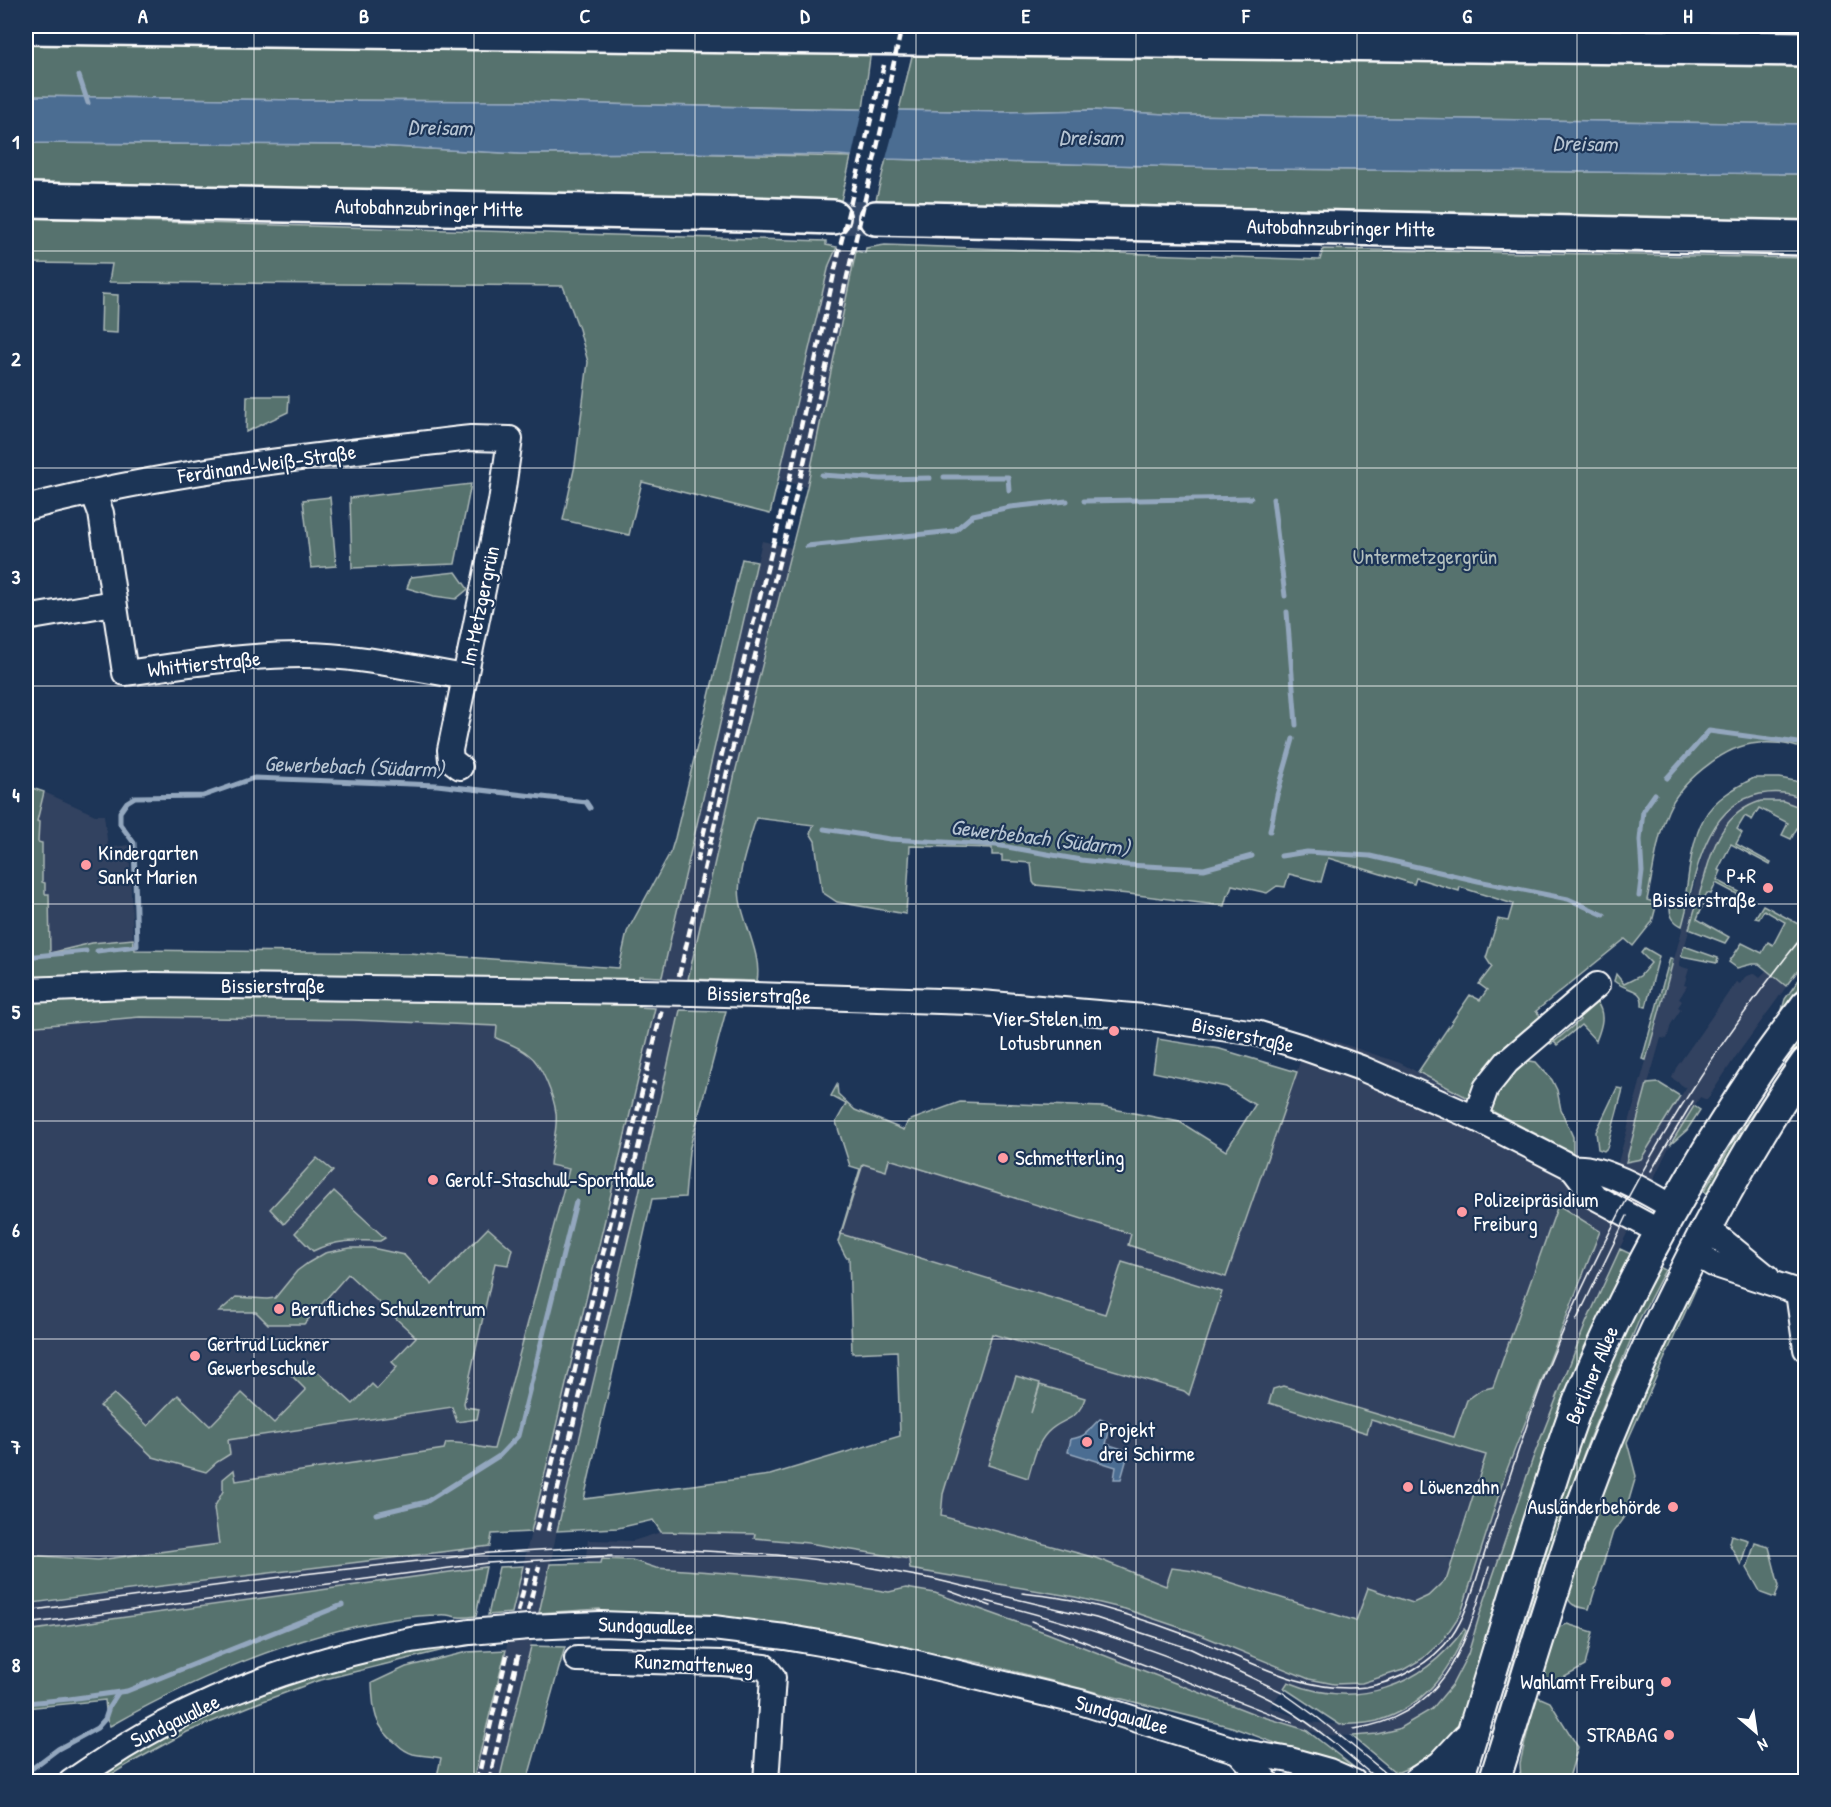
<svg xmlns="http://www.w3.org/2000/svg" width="1831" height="1807" viewBox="0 0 1831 1807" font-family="'Patrick Hand',sans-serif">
<rect width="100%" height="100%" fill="#1d3557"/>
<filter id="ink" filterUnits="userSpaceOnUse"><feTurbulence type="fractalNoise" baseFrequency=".0167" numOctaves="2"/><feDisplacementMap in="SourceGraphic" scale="12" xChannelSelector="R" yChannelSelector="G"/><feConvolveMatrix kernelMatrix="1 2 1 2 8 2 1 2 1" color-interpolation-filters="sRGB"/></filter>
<g filter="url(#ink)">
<g fill="#334260" fill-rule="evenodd">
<polygon points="837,247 856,251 807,487 779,480 829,265"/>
<polygon points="762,541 792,548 680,1010 638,1198 557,1529 550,1567 499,1781 473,1782 506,1650 523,1566 655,1008"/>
<polygon points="44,792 95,815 104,815 108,848 129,845 133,939 92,943 50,953 49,894 45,895 45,883 42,882 42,843 38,842 39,822 37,821"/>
<path d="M1769,792H1782L1803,798L1805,800V809L1788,802L1761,801L1740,811L1732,817L1721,831L1709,860L1679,966L1689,969L1684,985L1687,986L1679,999L1682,1001L1678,1007L1681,1009L1671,1024L1667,1039L1661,1038L1626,1161L1641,1159L1686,1088L1672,1078L1676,1068L1736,982L1740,984L1745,977L1755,973L1760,977L1767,970L1805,961L1736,1056L1707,1100L1700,1097L1670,1145L1611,1266L1586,1323L1533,1458L1479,1617L1468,1654L1452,1685L1432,1709L1398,1729L1377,1734L1355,1736L1326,1735L1288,1725L1257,1715L1047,1633L935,1593L906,1588L889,1592L845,1585L754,1575L656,1568L632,1559H602V1562L585,1563L588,1540L633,1541L661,1532L755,1534V1538L808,1543L910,1559V1569L1075,1597L1125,1609L1196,1633L1309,1679L1334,1684L1403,1670L1500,1493L1506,1472L1541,1377L1599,1231L1558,1206L1493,1387L1481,1390L1460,1422L1454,1437L1283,1386L1273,1389L1367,1433L1371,1420L1487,1455L1454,1558L1444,1556L1454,1560L1447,1578L1428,1596L1413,1603L1368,1588L1357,1621L1194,1571L1166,1586L1096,1558L941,1516L943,1494L992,1334L1184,1391L1189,1395L1105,1314L841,1234L863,1164L889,1159L1132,1234L1128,1245L1225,1277L1310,1033L1400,1063L1573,1153L1595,1157L1603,1166L1616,1170L1706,843L1723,814L1733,806L1745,798ZM1464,1630L1465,1632L1458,1648L1340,1725L1309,1722L1270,1707L1288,1682L1306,1689L1336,1695L1371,1693L1388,1688L1429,1667L1451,1646Z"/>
<polygon points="140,1017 353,1020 497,1026 496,1038 528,1053 535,1059 548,1086 556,1114 555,1140 550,1164 569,1168 494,1449 431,1525 26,1578 26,1027"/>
<polygon points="490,1546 486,1567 26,1631 26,1605 307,1567"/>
</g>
<g fill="#57726e" stroke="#abb8b6" stroke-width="1.5">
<polygon points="26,36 871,50 863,109 599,104 521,101 297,100 26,96"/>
<polygon points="913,52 1805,63 1805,124 1182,115 1092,110 1005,112 899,110"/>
<polygon points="26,143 359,145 520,154 679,153 851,157 841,201 643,199 26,187"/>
<polygon points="886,159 1262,169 1806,174 1805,225 1026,202 875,204"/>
<polygon points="26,218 826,241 826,245 837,247 829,265 770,514 642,482 629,535 563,520 575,465 588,362 579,329 563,286 109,282 112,264 26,263"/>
<path d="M885,245C1030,249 1175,256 1320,260L1323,249L1805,258V750C1790,743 1769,741 1751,744C1721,749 1680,783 1668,811C1657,837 1653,873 1647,900L1657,903L1652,922L1633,946L1625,939L1536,1011L1544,1021L1472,1100L1418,1072L1470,995L1480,1000L1487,990L1479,984L1492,967L1486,958L1498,919L1508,921L1513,904L1460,887L1459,891L1416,878L1414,884L1328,858L1321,882L1289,874L1285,887L1277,886L1267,893L1232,885L1229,894L1227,895L1224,906L1129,894L1035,885L1033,882L1031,863L1002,861V855H992V848L910,846L906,914L837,902L822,892L815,841L810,833L814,825L756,818C749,844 736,873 740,900C744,925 762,956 757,981L688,979L736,769L807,487L856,251L865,253L866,248Z"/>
<polygon points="102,294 118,295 117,333 101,332"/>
<polygon points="247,396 289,396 288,412 246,432"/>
<polygon points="471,484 455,564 352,568 350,498"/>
<polygon points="330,497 336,566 311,568 303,500"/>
<path d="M742,559L757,562L662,977L639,976L638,1007L655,1008L531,1532L492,1534L490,1546L113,1592L26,1604V1555L98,1560L219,1544L214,1508L223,1491V1479L234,1470L236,1481L444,1449L446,1443C463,1441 478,1448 494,1449L569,1169L550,1165C551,1148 558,1131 556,1113C554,1098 542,1064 529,1055C520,1047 507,1043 496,1038L497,1026L353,1020L140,1017L26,1027V786L44,792L37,821L39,822L38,842L42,843V882L45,883V894H49L50,953L92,943L133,939L135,950L409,953L619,968L627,932L671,851L675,838Z"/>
<polygon points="456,572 468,589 456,599 434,596 407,588 411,577"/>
<path d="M1754,778H1780L1805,783V800C1791,792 1776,791 1760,794C1703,805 1695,880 1682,926C1673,922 1668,914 1671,904L1684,905C1689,877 1690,844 1704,818C1714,799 1736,787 1754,778Z"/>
<path d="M1761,801H1783L1805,809V833L1797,828L1791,839L1782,835L1788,823L1759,808L1752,820L1745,816L1737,829L1742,833L1736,844L1771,863L1770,865L1731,844L1718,870L1721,871L1717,880L1754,900L1752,902L1716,883L1711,894L1707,893L1700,906L1702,907L1697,919L1729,937L1725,943L1689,929C1694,912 1699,896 1704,879C1713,845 1724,812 1761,801Z"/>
<polygon points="1763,905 1800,925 1805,917 1805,961 1786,986 1759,964 1752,964 1737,968 1729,962 1742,943 1762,953 1768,942 1773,945 1785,922 1764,910 1759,919 1755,918"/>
<polygon points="1684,946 1718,958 1717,963 1681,956"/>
<path d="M1645,948L1659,956L1646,1007L1642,1006C1644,987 1625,991 1614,981L1616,974L1624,984L1640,976L1651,963L1641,953Z"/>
<polygon points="1670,958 1673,959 1672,965 1646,1060 1642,1059"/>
<polygon points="1805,971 1805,981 1782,1010 1785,999"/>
<path d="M1596,1001C1606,1014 1602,1026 1596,1041L1581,1025L1557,1045L1554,1042L1551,1044L1539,1039L1544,1035L1555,1041L1580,1020L1572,1011Z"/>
<polygon points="680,1010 726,1011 689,1151 685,1197 652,1199 584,1499 770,1475 900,1436 897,1351 852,1353 849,1257 846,1257 838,1242 860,1169 850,1166 836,1122 846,1104 831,1096 837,1085 838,1094 855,1110 904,1130 908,1121 960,1102 1103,1107 1180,1122 1226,1151 1255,1105 1226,1087 1153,1072 1158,1039 1220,1049 1297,1072 1226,1277 1128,1245 1131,1234 889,1159 886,1171 863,1164 841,1234 1105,1314 1122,1262 1222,1292 1189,1395 1184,1391 992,1334 943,1494 941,1516 1096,1558 1166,1586 1172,1568 1194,1571 1356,1621 1368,1588 1413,1603 1428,1596 1447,1578 1486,1455 1371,1420 1367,1433 1269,1403 1273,1389 1283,1386 1454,1437 1467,1400 1481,1390 1493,1387 1558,1205 1600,1231 1506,1472 1461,1613 1443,1640 1422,1659 1403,1670 1362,1683 1334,1684 1309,1679 1196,1633 1125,1609 1075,1597 910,1569 909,1559 808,1543 754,1538 755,1534 661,1532 653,1520 618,1528 557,1531 638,1198"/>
<polygon points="1805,1034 1805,1047 1713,1197 1704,1191 1732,1144"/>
<polygon points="1524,1060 1536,1062 1552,1080 1557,1090 1561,1110 1573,1137 1573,1153 1488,1109 1494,1093"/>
<polygon points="1659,1083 1680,1096 1641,1159 1626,1162 1647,1084"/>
<polygon points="1617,1088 1623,1089 1607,1148 1604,1151 1598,1149 1596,1132"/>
<polygon points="1694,1106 1700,1110 1687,1130 1670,1145"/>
<polygon points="317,1158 333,1171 284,1224 270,1209"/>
<path d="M334,1191L385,1238L380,1241C356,1240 335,1240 313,1251L295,1233Z"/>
<polygon points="488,1228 512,1249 508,1265 495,1263 464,1403 465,1407 479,1409 477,1419 457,1422 452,1407 228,1440 230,1454 217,1462 206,1472 153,1457 100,1406 114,1394 148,1426 178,1395 210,1426 242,1393 274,1423 306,1390 291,1375 305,1360 353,1404 372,1384 377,1389 397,1367 392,1362 416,1337 348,1274 304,1324 268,1324 256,1312 219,1312 236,1297 267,1299 275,1298 297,1271 308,1263 325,1253 350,1248 372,1248 404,1255 432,1285"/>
<polygon points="1620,1249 1633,1255 1560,1416 1502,1585 1459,1730 1433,1757 1399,1772 1395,1772 1352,1736 1377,1734 1398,1729 1432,1709 1452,1685 1468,1654 1479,1617 1533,1458 1586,1323"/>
<polygon points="1654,1264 1665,1270 1640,1318 1589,1439 1573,1484 1546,1584 1480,1779 1479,1777 1580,1439 1597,1388"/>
<path d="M1690,1283L1697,1286L1627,1442L1636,1476L1624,1517L1613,1532L1589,1609C1580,1607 1569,1607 1568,1596L1610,1461Z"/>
<path d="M1016,1376L1040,1383L1031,1413L1040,1385L1085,1398C1077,1423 1062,1417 1047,1433C1036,1445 1033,1462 1028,1478L988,1465Z"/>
<polygon points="1731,1535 1748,1540 1741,1565 1729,1543"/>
<polygon points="1755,1543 1769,1547 1779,1586 1775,1598 1761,1593 1747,1568"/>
<polygon points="602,1559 632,1560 656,1568 754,1575 845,1585 889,1592 906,1588 935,1593 1047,1633 1257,1715 1306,1730 1360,1772 1347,1770 1232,1727 981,1663 898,1647 603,1614 600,1609 539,1613 550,1564 601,1563"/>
<polygon points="523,1566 512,1613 488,1615 499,1567"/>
<path d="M486,1567L476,1616C470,1617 464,1618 458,1617C451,1616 446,1614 439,1615C424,1615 408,1617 394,1619C294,1635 198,1676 110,1726L107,1720L105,1700L26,1708V1631Z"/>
<polygon points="1567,1624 1593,1632 1585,1666 1552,1684 1540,1680 1557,1628"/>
<path d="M1464,1629L1466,1631C1447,1675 1424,1706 1377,1721C1365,1724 1351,1724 1340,1725L1284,1688L1288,1682C1356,1710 1421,1688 1464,1629Z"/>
<polygon points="468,1644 317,1681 258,1703 187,1732 127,1765 101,1781 84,1782 174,1728 306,1674 387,1654"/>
<polygon points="531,1646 565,1647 527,1781 499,1781"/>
<path d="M506,1650L473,1781H436L441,1758C432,1756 422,1756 413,1754C407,1752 401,1748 397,1744C374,1727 373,1710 372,1683L406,1667L467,1652Z"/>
<polygon points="1536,1696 1550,1702 1578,1747 1568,1781 1521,1782 1520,1763"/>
</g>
<g fill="#4b6d92" stroke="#93a7be" stroke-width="1.5">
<polygon points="26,96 297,100 521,101 599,104 838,109 1005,112 1092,110 1182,115 1805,124 1806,174 1262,169 886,159 838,155 679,153 520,154 359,145 26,143"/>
<path d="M1100,1419L1111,1424L1106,1444L1129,1451L1121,1479H1114L1116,1467L1068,1452L1071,1439C1089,1436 1087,1430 1100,1419Z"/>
</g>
<polygon fill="#1d3557" points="863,106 900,107 885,162 851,160"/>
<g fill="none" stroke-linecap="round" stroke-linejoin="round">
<g stroke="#93a7be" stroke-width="5">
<polyline points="79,76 88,103"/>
<polyline points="822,475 881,479 930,478"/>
<polyline points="944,477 1008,477 1009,490"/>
<polyline points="1273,499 1285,596"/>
<polyline points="1084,501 1251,498"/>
<polyline points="807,546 954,531 973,515 1010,507 1067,501"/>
<polyline points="1287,612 1296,725"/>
<polyline points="1667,778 1709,731 1806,744"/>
<polyline points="824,829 890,839 996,845 1081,860 1127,865 1204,869 1252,856"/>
<polyline points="1270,831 1277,795 1293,739"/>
<polyline points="1281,856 1307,852 1370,856 1478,881 1568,899 1604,915"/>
<polyline points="1639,896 1642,872 1640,840 1643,811 1655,794"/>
<polyline points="97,951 137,946 134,843 120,824 120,812 127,802 135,797 203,796 254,778 437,785 586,802 590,808"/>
<polyline points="26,957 86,951"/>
<polyline points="376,1514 426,1502 499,1456 518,1436 576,1202"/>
<polyline points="26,1703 69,1699 127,1691 342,1605"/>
<polyline points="26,1773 58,1749 97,1728 105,1719 109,1707 118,1693"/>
</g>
<polyline stroke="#344968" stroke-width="33" stroke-dasharray="33 16" stroke-linecap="butt" points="833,217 876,218"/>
<defs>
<g id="minor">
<path d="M93,492L101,513L125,673C183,665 243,655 302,655C357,655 411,668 465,677"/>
<path d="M26,508C171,470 322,455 471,438L510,439L501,502L450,750L451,760L460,767"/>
<polyline points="26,618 114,603"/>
<polyline points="26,990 154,985 638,992"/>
<polyline points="692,993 970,1002 1144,1017 1256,1033 1302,1047 1361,1068 1475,1118 1573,1168 1595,1197 1660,1232"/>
<polyline points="1475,1118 1486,1088 1507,1062 1597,985"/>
<path d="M1573,1168C1600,1164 1650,1194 1674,1208"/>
<polyline points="1707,1228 1767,1277"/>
<polyline points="1694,1253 1713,1264 1798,1292 1806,1292"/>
<polyline points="1798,1292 1806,1349"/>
<polyline points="529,1627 600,1624 713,1628 785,1637 837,1646 896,1658 1080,1702 1238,1751 1290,1760 1329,1771 1354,1782"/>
<polyline points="577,1659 722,1663 765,1667 773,1677 766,1782"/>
<polyline points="1238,1751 1267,1782"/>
<path d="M71,1782C101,1761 132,1741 164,1724C241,1684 326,1656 411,1640C431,1637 451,1635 470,1632"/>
</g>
<g id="major">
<polyline points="1418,1782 1442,1766 1467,1739"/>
<path d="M1457,1782C1486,1692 1512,1602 1541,1513C1554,1473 1566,1432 1582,1393C1630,1280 1690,1173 1758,1071C1773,1049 1790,1027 1806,1005"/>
<path d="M1494,1782C1524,1688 1551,1593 1584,1500C1617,1410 1657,1324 1701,1239C1733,1179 1766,1119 1806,1063"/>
</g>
<g id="highway">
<polyline points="26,27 1806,49"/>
<polyline points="26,200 748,214 833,217"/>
<polyline points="876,218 1806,238"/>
</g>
</defs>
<use href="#minor" stroke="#fff" stroke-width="28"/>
<use href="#major" stroke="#fff" stroke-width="34"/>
<use href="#highway" stroke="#fff" stroke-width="38"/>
<use href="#minor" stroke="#1d3557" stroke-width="24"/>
<use href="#major" stroke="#1d3557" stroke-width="30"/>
<use href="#highway" stroke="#1d3557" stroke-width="33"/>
<g stroke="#fff" stroke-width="1.5">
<polyline points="1651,1171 1693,1101"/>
<polyline points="1576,1321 1627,1216"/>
<polyline points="949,1591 991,1606"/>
<path d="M1022,1593C1039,1595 1056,1597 1072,1600C1111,1609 1149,1621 1186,1635C1243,1657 1303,1695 1366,1687C1397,1682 1433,1662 1451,1637C1468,1614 1477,1576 1486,1549C1506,1489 1524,1429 1547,1370C1611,1209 1697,1067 1806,932"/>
<path d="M986,1601C1061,1620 1136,1642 1207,1672C1233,1683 1259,1692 1282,1706C1317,1727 1349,1755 1380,1782"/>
<polyline points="26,1611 304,1574 489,1553 587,1547 652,1548 777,1555 845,1563 933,1579 1096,1618 1191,1649 1282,1692 1318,1718 1397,1782"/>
<polyline points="1031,1621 1292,1722"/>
<polyline points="26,1624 487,1563 612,1556"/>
<path d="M1354,1729C1447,1715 1465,1645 1489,1567"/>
</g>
<g stroke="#fff" stroke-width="4.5" stroke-dasharray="9 4.5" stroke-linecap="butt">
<polyline points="697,862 739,680 789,482 839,251 884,65"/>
<polyline points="679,976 748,683 799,484 887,104 891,75 902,26"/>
<polyline points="536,1531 662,1009"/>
<polyline points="548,1531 654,1081"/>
<polyline points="528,1611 539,1566"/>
<polyline points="518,1612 529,1567"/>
<polyline points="477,1782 508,1651"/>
<polyline points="489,1782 519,1651"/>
</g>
<defs>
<g id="minor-bridge">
<polyline points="638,992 692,993"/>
<polyline points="470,1632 529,1627"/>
</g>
</defs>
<use href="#minor-bridge" stroke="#fff" stroke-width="28" stroke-linecap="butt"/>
<use href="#minor-bridge" stroke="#1d3557" stroke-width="24"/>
</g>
</g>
<path fill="none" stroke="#fff" stroke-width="1.5" stroke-opacity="0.55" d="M254,26V1782M474,26V1782M695,26V1782M916,26V1782M1136,26V1782M1357,26V1782M1577,26V1782M26,251H1806M26,468H1806M26,686H1806M26,904H1806M26,1121H1806M26,1339H1806M26,1556H1806"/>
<g fill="#ff9aa2" stroke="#1d3557" stroke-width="2">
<circle cx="86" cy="865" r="6"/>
<circle cx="1768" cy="888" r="6"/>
<circle cx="1114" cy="1031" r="6"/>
<circle cx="1003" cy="1158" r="6"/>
<circle cx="433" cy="1180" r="6"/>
<circle cx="1462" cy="1212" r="6"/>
<circle cx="279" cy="1309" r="6"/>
<circle cx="195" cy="1356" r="6"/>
<circle cx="1087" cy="1442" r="6"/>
<circle cx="1408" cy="1487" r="6"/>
<circle cx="1673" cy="1507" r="6"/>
<circle cx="1666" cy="1682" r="6"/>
<circle cx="1669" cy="1735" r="6"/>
</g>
<g text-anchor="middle" stroke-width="4.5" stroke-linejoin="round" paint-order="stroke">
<g font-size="21" fill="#fff" stroke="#1d3557">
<text transform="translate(429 208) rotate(1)" y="7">Autobahnzubringer Mitte</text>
<text transform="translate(1341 228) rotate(1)" y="7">Autobahnzubringer Mitte</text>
<text transform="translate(267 464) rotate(-8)" y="7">Ferdinand-Weiß-Straße</text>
<text transform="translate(480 606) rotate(-78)" y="7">Im Metzgergrün</text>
<text transform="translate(204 664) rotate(-6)" y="7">Whittierstraße</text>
<text x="273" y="993">Bissierstraße</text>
<text transform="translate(759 995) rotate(2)" y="7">Bissierstraße</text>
<text transform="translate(1243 1035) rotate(12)" y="7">Bissierstraße</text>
<text transform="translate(1592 1375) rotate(-67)" y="7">Berliner Allee</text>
<text transform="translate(646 1626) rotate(2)" y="7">Sundgauallee</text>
<text transform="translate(694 1664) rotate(3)" y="7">Runzmattenweg</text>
<text transform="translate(1122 1715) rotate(16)" y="7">Sundgauallee</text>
<text transform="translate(175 1721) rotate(-26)" y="7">Sundgauallee</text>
</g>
<g font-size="21" fill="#b3c0be" stroke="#1d3557">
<text x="1425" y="564">Untermetzgergrün</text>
</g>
<g font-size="21" fill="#fff" stroke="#1d3557" text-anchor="start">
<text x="98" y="860">Kindergarten<tspan x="98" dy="24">Sankt Marien</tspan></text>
<text x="1756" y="883" text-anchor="end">P+R<tspan x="1756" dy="24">Bissierstraße</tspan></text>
<text x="1102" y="1026" text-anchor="end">Vier Stelen im<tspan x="1102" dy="24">Lotusbrunnen</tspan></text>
<text x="1015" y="1165">Schmetterling</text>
<text x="445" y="1187">Gerolf-Staschull-Sporthalle</text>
<text x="1474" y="1207">Polizeipräsidium<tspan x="1474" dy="24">Freiburg</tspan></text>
<text x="291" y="1316">Berufliches Schulzentrum</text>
<text x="207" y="1351">Gertrud Luckner<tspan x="207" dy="24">Gewerbeschule</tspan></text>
<text x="1099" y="1437">Projekt<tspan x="1099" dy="24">drei Schirme</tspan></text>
<text x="1420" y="1494">Löwenzahn</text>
<text x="1661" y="1514" text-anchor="end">Ausländerbehörde</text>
<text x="1654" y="1689" text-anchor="end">Wahlamt Freiburg</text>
<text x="1657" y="1742" text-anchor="end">STRABAG</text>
</g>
<g font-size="22" font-style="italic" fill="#b7c5d3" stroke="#1d3557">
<text transform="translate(440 127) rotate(1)" y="8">Dreisam</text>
<text x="1091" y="145">Dreisam</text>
<text transform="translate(1585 143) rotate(1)" y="8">Dreisam</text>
<text transform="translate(354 766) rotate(2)" y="8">Gewerbebach (Südarm)</text>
<text transform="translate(1040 837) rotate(7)" y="8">Gewerbebach (Südarm)</text>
</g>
</g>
<rect width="1831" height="1807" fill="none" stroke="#1d3557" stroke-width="66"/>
<g transform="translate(1756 1732) rotate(151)" stroke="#1d3557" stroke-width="4.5" paint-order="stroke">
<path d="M0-4.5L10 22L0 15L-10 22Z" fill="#ffffff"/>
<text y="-9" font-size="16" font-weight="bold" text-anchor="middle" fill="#ffffff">N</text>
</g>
<rect x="33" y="33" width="1765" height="1741" fill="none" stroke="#fff" stroke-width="2"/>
<g font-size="20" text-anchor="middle" font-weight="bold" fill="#fff">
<text x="143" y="23">A</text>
<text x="364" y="23">B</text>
<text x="585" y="23">C</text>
<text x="805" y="23">D</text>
<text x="1026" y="23">E</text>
<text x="1246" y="23">F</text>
<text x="1467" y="23">G</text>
<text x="1688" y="23">H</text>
<text x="16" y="149">1</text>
<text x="16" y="366">2</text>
<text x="16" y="584">3</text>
<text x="16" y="802">4</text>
<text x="16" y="1019">5</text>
<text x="16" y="1237">6</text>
<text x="16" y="1454">7</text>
<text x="16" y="1672">8</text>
</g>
</svg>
